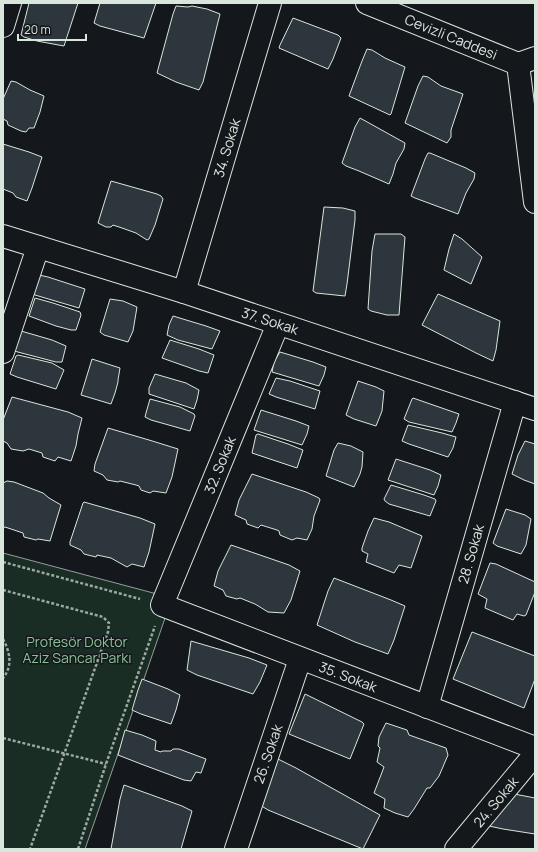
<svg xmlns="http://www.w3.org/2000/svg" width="538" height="852" viewBox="0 0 538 852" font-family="Manrope,sans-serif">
<rect width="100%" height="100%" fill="#14181c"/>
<polygon fill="#1a2d24" stroke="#939e99" points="3,553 172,598 85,849 3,849"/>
<g fill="#2c363c" stroke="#d8e6dc">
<polygon points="29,3 78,3 64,46 37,41 24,37 21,35"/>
<polygon points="100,3 156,3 144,38 100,26 94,23"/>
<polygon points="176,6 188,7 192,6 207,9 220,14 203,82 199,90 176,82 157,73 173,14"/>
<polygon points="293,18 338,35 341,38 333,59 328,69 279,48 280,45"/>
<polygon points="367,49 372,50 385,58 405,67 391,114 390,115 349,96 362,61"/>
<polygon points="423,76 428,77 441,86 463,94 451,130 451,137 447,143 405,123 418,86"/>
<polygon points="11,81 16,82 30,90 44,96 40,112 34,128 29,128 26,132 21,131 8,125 7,121 3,119 3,99"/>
<polygon points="360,118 405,143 404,149 396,163 393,174 389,184 359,171 346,166 342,163 355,127"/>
<polygon points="3,144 29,152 42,157 32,188 27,201 16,197 13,193 3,189"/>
<polygon points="428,153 430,153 466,168 475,173 474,179 466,193 458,214 415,198 411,196 425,159"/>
<polygon points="111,181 157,194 161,196 163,199 155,225 149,239 147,240 136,233 122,228 113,225 111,227 106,227 98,223"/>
<polygon points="324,207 343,208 355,211 355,220 347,284 345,296 316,293 313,291"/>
<polygon points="375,234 401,234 405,237 399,315 387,315 371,311 368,309 372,251"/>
<polygon points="454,234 462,239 482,257 471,284 444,270 449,249"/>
<polygon points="39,275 48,277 85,289 79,308 35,295 32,293"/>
<polygon points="438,294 500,321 496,350 493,361 476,353 422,325"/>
<polygon points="35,298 53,303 80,312 81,315 76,330 71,330 56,326 29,316"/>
<polygon points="110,299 123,301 137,307 133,331 128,342 104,335 100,332"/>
<polygon points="173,316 206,326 220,331 212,349 178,340 167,335 169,325"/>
<polygon points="21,331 52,340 66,346 62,362 56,362 14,351"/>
<polygon points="170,340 199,349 214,355 208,373 199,371 162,358"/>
<polygon points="280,352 313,362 326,367 324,375 319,386 272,372 274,362"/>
<polygon points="18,355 52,363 64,370 56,389 17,377 10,374 16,356"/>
<polygon points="92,359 120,368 118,380 118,382 115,393 111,404 81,395"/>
<polygon points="155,374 186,383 199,390 197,400 194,409 149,394 149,388"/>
<polygon points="276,378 290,381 320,391 315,409 276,397 269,394"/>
<polygon points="358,381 376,387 384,391 382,411 376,426 354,419 346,415"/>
<polygon points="12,397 68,412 82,418 78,434 76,446 71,461 58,457 55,461 43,457 42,453 29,449 23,451 11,449 7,443 3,441 3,420"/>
<polygon points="413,398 459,414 456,423 452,432 409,422 404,419 412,399"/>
<polygon points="150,399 180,407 194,414 195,416 190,431 151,420 145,417 146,413"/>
<polygon points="261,410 296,421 309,426 307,434 302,445 254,430"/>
<polygon points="408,425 442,433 456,437 453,448 448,457 409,444 402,441"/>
<polygon points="108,428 149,440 178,449 172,477 166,493 153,491 150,493 141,490 139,486 136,485 120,481 118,482 107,480 103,475 94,471 95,464"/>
<polygon points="258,434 288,444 303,450 297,468 252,453 256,435"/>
<polygon points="525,441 535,444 535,484 524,480 512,474 518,455"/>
<polygon points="338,443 351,446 363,452 362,467 360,474 354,487 326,476 334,450"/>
<polygon points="396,459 430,470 441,475 438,486 434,495 388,480"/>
<polygon points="252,474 306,492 319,498 320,500 314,516 312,529 307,540 297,538 292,540 280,535 279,531 277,530 261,525 258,528 247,524 246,520 235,515 239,500"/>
<polygon points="7,481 14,482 43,493 49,498 61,505 50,541 38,539 36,540 24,537 23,533 5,527 3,528 3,483"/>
<polygon points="391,485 424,495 435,499 436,501 430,516 389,504 385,501 384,499"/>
<polygon points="84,502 140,518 155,524 149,552 144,567 132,564 127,567 111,558 97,555 96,557 84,554 81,550 70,545 70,542 83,503"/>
<polygon points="506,509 525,515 531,519 526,545 521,554 497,546 493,543"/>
<polygon points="374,518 389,522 422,536 411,568 399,565 394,573 366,562 368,554 362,551 362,548 368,531"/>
<polygon points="231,545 289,565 300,571 291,600 284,613 268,612 255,604 240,598 237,599 226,596 223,590 214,586 218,571"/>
<polygon points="490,563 496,564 535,582 535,592 526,615 524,616 517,614 513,620 485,608 487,599 478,594"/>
<polygon points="334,578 391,600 405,606 394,640 388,654 355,642 317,625 328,591"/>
<polygon points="472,632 535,656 535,679 524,708 453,679"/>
<polygon points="191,641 249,658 267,665 260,682 253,694 197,675 187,670"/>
<polygon points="142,679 168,689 180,695 176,710 171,724 141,714 132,710 138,690"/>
<polygon points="305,694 362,722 364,724 350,759 289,734"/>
<polygon points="386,723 407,730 409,735 446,748 448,755 439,776 430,788 427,788 414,809 408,817 395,813 384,808 385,799 374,793 384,767 377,762 380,748 378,746 379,737"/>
<polygon points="125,730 142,735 156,741 155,750 161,752 162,751 171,751 173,749 179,749 206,759 201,773 196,772 191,781 184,780 141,764 118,755"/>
<polygon points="272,756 296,768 380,815 363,849 268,810 260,805"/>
<polygon points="124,785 182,806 192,811 181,849 111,849 120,799"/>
<polygon points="509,793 535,798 535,834 503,829 489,826"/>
</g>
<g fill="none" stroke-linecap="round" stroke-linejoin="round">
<defs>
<g id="minor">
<polyline points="367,3 518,64 535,58"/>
<polyline points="3,26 10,3"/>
<polyline points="518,64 535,202"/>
<polyline points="3,236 184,292 535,409"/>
<polyline points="184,292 270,3"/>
<polyline points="278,324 162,605 535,748"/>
<polyline points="3,352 38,247"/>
<polyline points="427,707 515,402"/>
<polyline points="236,849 300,659"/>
<polyline points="456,849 535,754"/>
</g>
</defs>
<use href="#minor" stroke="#d8e6dc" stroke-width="24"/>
<g stroke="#9da8a2" stroke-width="2.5" stroke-dasharray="3 2" stroke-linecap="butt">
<polyline points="3,562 140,599"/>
<polyline points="3,590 103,617 109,623 108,632 30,849"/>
<path d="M3,639C10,652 13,666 3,678"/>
<polyline points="3,738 106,764"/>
<polyline points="78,849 106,764 155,626"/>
</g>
<use href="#minor" stroke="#14181c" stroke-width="22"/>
</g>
<g text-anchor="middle" stroke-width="3" stroke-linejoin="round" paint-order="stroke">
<g font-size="14" fill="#d8e6dc" stroke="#14181c">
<text transform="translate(451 37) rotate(22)" y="5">Cevizli Caddesi</text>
<text transform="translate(227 148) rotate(-73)" y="5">34. Sokak</text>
<text transform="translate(270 321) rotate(18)" y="5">37. Sokak</text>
<text transform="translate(220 465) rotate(-68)" y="5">32. Sokak</text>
<text transform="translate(471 554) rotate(-74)" y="5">28. Sokak</text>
<text transform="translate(348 677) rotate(21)" y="5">35. Sokak</text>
<text transform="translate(268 754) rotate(-71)" y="5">26. Sokak</text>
<text transform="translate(496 802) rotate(-50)" y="5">24. Sokak</text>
</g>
<g font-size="14" fill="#8ac095" stroke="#14181c">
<text x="77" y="647">Profesör Doktor<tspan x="77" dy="16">Aziz Sancar Parkı</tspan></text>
</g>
</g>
<rect width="538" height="852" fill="none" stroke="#d8e6dc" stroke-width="8"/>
<path d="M18 34v6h68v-6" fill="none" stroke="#d8e6dc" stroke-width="2"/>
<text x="24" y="34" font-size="12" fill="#d8e6dc" stroke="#14181c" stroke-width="3" paint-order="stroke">20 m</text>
</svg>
